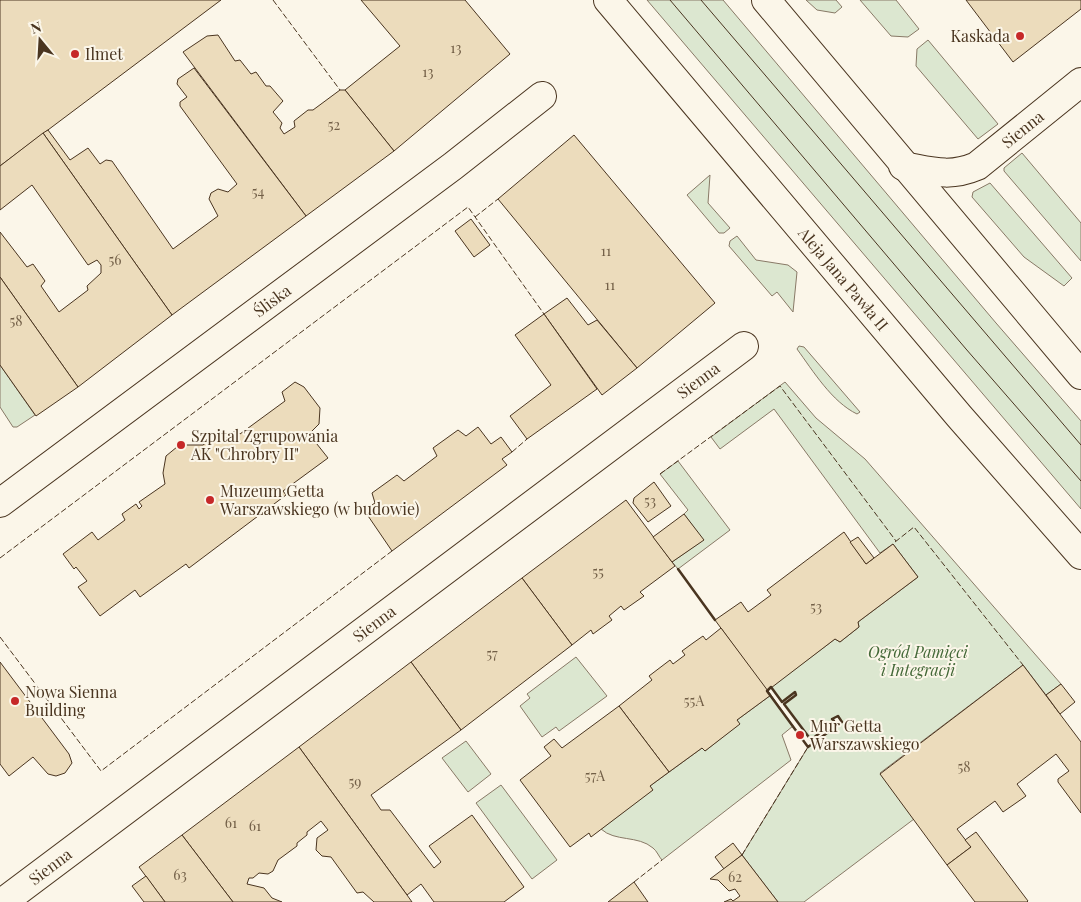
<svg xmlns="http://www.w3.org/2000/svg" width="1081" height="902" viewBox="0 0 1081 902" font-family="'Playfair Display',serif">
<rect width="100%" height="100%" fill="#fbf6e9"/>
<g fill="#dce7d0" stroke="#887966">
<polygon points="647,0 723,0 996,323 1081,421 1081,509"/>
<polygon points="806,0 836,0 842,7 835,13 817,10"/>
<polygon points="860,0 896,0 919,29 908,37 891,36"/>
<polygon points="928,40 998,124 978,139 916,66 917,49"/>
<polygon points="1022,153 1081,223 1081,261 1004,171 1004,168"/>
<polygon points="710,175 708,203 730,228 724,233 719,233 687,195"/>
<polygon points="990,183 1072,278 1064,286 1024,257 972,197 973,192"/>
<polygon points="737,236 756,260 788,265 797,272 793,312 777,292 772,296 729,246 730,241"/>
<path d="M799,346L804,347L860,412L857,414C832,402 813,371 797,349Z"/>
<polygon points="0,365 35,415 17,427 13,427 0,407"/>
<polygon points="785,382 816,418 865,459 1061,684 1046,695 1023,665 880,773 914,819 804,902 778,902 742,855 808,747 842,722 837,716 833,719 834,721 811,740 784,704 796,695 795,692 782,702 771,687 835,639 840,642 859,627 858,622 918,577 893,544 880,553 774,409 720,449 711,437"/>
<polygon points="678,461 730,530 678,569 672,562 703,540 684,514 688,510 660,474"/>
<polygon points="576,657 607,696 559,731 556,727 542,737 520,706 530,698 527,694"/>
<path d="M771,695L793,726L782,735L791,760L662,860C659,857 657,851 653,848C638,835 615,842 601,829L652,790L650,786L702,748L705,751L739,724L737,720Z"/>
<polygon points="466,741 491,774 468,792 442,758"/>
<polygon points="501,785 557,860 532,879 476,803"/>
</g>
<g fill="#ecdcbc" stroke="#4a3520">
<polygon points="0,0 221,0 0,166"/>
<polygon points="361,0 465,0 510,54 394,151 345,90 400,46"/>
<polygon points="966,0 1081,0 1081,9 1013,62"/>
<polygon points="218,35 235,61 240,60 251,74 256,72 266,86 270,86 283,101 273,112 282,123 280,128 284,134 295,127 294,121 308,110 313,110 340,90 345,90 394,151 306,216 183,52 207,36"/>
<polygon points="194,68 306,216 172,315 43,133 48,130 70,160 88,148 100,164 106,160 112,161 173,249 218,216 209,199 211,193 218,189 228,192 237,184 180,106 180,102 187,97 177,84 178,79"/>
<polygon points="43,133 172,315 78,387 0,277 0,232 27,267 33,264 45,281 41,286 59,312 88,290 87,286 101,273 101,265 97,260 88,265 32,185 0,210 0,166"/>
<polygon points="574,135 715,303 637,368 498,199"/>
<polygon points="471,219 490,245 474,257 455,231"/>
<polygon points="0,277 78,387 36,416 0,365"/>
<polygon points="567,298 588,325 597,320 637,368 602,395 544,314"/>
<polygon points="544,314 597,389 527,439 510,416 551,385 515,335"/>
<polygon points="295,382 304,387 320,408 319,424 309,434 328,458 283,491 286,495 189,568 186,564 140,597 135,590 100,616 78,587 87,581 76,567 74,569 63,554 92,532 98,540 125,520 122,514 136,504 139,509 142,506 139,502 165,484 163,473 166,456 183,442 186,445 203,445 215,436 221,442 236,430 240,434 285,401 282,392"/>
<polygon points="478,427 491,444 501,437 512,452 502,459 507,465 392,551 364,510 375,503 372,493 397,475 404,481 437,456 433,448 458,430 466,436"/>
<polygon points="654,482 671,506 648,522 633,503 634,498"/>
<polygon points="626,500 675,566 640,592 644,596 624,610 621,606 609,616 612,620 593,634 591,630 572,645 522,578"/>
<polygon points="684,514 704,540 672,562 653,537"/>
<polygon points="844,532 866,564 893,544 918,577 858,622 859,627 840,642 835,639 767,691 715,620 741,602 748,612 771,595 767,590"/>
<polygon points="858,537 874,558 866,564 850,542"/>
<polygon points="522,578 572,645 461,730 411,662"/>
<polygon points="721,628 771,695 737,720 740,724 705,751 702,748 669,772 619,706 652,680 649,676 670,660 673,664 685,655 682,651 693,643 703,636 706,640"/>
<polygon points="0,662 69,754 72,763 65,773 56,776 48,774 33,757 9,776 0,764"/>
<polygon points="411,662 461,730 371,795 381,810 390,810 434,868 441,862 429,846 472,815 524,887 504,902 434,902 421,884 407,895 299,747"/>
<polygon points="1023,665 1081,742 1081,813 1058,782 1058,779 1069,771 1056,754 1017,784 1026,796 1016,803 1003,812 995,801 957,829 971,847 947,865 880,774"/>
<polygon points="1061,684 1075,702 1060,714 1046,695"/>
<polygon points="619,706 669,772 650,786 653,790 591,837 589,833 570,847 520,780 551,756 544,747 554,739 562,748"/>
<polygon points="299,747 407,895 412,902 374,902 363,892 357,893 331,857 322,856 316,850 317,838 328,830 321,821 307,832 307,835 297,843 297,846 278,860 273,871 268,874 259,873 253,878 249,878 247,884 264,888 272,898 282,902 233,902 182,835"/>
<polygon points="976,832 1028,901 1027,902 975,902 947,865 971,847 965,840"/>
<polygon points="182,835 233,902 165,902 139,867"/>
<polygon points="733,843 742,855 724,869 715,857"/>
<polygon points="742,855 778,902 724,902 731,899 733,901 740,896 735,889 729,891 718,880 710,879"/>
<polygon points="146,876 165,902 144,902 132,886"/>
<polygon points="634,882 648,902 608,902"/>
</g>
<g fill="none" stroke-linecap="round" stroke-linejoin="round">
<defs>
<g id="minor">
<path id="s1" d="M903,166C931,171 949,178 977,166L1081,82"/>
<path id="s2" d="M0,503L453,166L542,96"/>
<path id="s3" d="M3,902L744,346"/>
</g>
<g id="secondary">
<path id="s4" d="M608,0L959,416L1081,555"/>
<polyline points="766,0 1081,375"/>
</g>
</defs>
<use href="#minor" stroke="#4a3520" stroke-width="30"/>
<use href="#secondary" stroke="#4a3520" stroke-width="30"/>
<use href="#minor" stroke="#fbf6e9" stroke-width="28"/>
<use href="#secondary" stroke="#fbf6e9" stroke-width="28"/>
<g stroke="#4a3520" stroke-width="1">
<polyline points="670,0 966,349 1081,481"/>
<polyline points="701,0 1081,445"/>
</g>
<g stroke="#4a3520" stroke-width="1" stroke-dasharray="6 2.5" stroke-linecap="butt">
<polyline points="273,0 340,90"/>
<polyline points="475,217 498,199"/>
<polyline points="512,452 527,439"/>
<polyline points="660,474 780,386 896,541"/>
<polyline points="895,542 914,527 1023,665"/>
<polyline points="0,558 468,207 544,314"/>
<polyline points="0,637 101,771 392,551"/>
<polyline points="742,855 808,747"/>
<polyline points="634,882 662,860"/>
</g>
<g stroke="#4a3520" stroke-width="2.5">
<polyline points="678,569 715,620"/>
<polygon points="771,687 782,702 795,692 796,695 784,704 811,740 834,721 832,719 838,716 842,722 808,747 767,691"/>
</g>
</g>
<g fill="#c62828" stroke="#fbf6e9" stroke-width="2">
<circle cx="1020" cy="36" r="5"/>
<circle cx="75" cy="54" r="5"/>
<circle cx="181" cy="445" r="5"/>
<circle cx="210" cy="500" r="5"/>
<circle cx="15" cy="701" r="5"/>
<circle cx="800" cy="735" r="5"/>
</g>
<g text-anchor="middle" stroke-width="4" stroke-linejoin="round" paint-order="stroke">
<g font-size="14" fill="#725f47">
<text x="456" y="53">13</text>
<text x="428" y="77">13</text>
<text x="334" y="130">52</text>
<text x="258" y="197">54</text>
<text x="606" y="256">11</text>
<text x="115" y="265">56</text>
<text x="610" y="290">11</text>
<text x="16" y="326">58</text>
<text x="650" y="506">53</text>
<text x="598" y="577">55</text>
<text x="816" y="612">53</text>
<text x="492" y="659">57</text>
<text x="694" y="706">55A</text>
<text x="964" y="772">58</text>
<text x="595" y="781">57A</text>
<text x="355" y="787">59</text>
<text x="231" y="828">61</text>
<text x="255" y="831">61</text>
<text x="180" y="880">63</text>
<text x="735" y="882">62</text>
</g>
<g font-size="16" fill="#4a3520" stroke="#fbf6e9" text-anchor="start">
<text x="1010" y="42" text-anchor="end">Kaskada</text>
<text x="85" y="60">Ilmet</text>
<text x="191" y="442">Szpital Zgrupowania<tspan x="191" dy="18">AK "Chrobry II"</tspan></text>
<text x="220" y="497">Muzeum Getta<tspan x="220" dy="18">Warszawskiego (w budowie)</tspan></text>
<text x="25" y="698">Nowa Sienna<tspan x="25" dy="18">Building</tspan></text>
<text x="810" y="732">Mur Getta<tspan x="810" dy="18">Warszawskiego</tspan></text>
</g>
<g font-size="16" fill="#4a3520" stroke="#fbf6e9">
<text dy="6" stroke="none"><textPath href="#s1" startOffset="134">Sienna</textPath></text>
<text dy="6" stroke="none"><textPath href="#s4" startOffset="365">Aleja Jana Pawła II</textPath></text>
<text dy="6" stroke="none"><textPath href="#s2" startOffset="339">Śliska</textPath></text>
<text dy="6" stroke="none"><textPath href="#s3" startOffset="869">Sienna</textPath></text>
<text dy="6" stroke="none"><textPath href="#s3" startOffset="464">Sienna</textPath></text>
<text dy="6" stroke="none"><textPath href="#s3" startOffset="59">Sienna</textPath></text>
</g>
<g font-size="16" font-style="italic" fill="#436837" stroke="#fbf6e9">
<text x="918" y="658">Ogród Pamięci<tspan x="918" dy="18">i Integracji</tspan></text>
</g>
</g>
<g transform="translate(40 40) rotate(342)" stroke="#fbf6e9" stroke-width="4" paint-order="stroke">
<path d="M0-4L9 19L0 12L-9 19Z" fill="#4a3520"/>
<text y="-8" font-size="14" font-weight="bold" text-anchor="middle" fill="#4a3520">N</text>
</g>
</svg>
